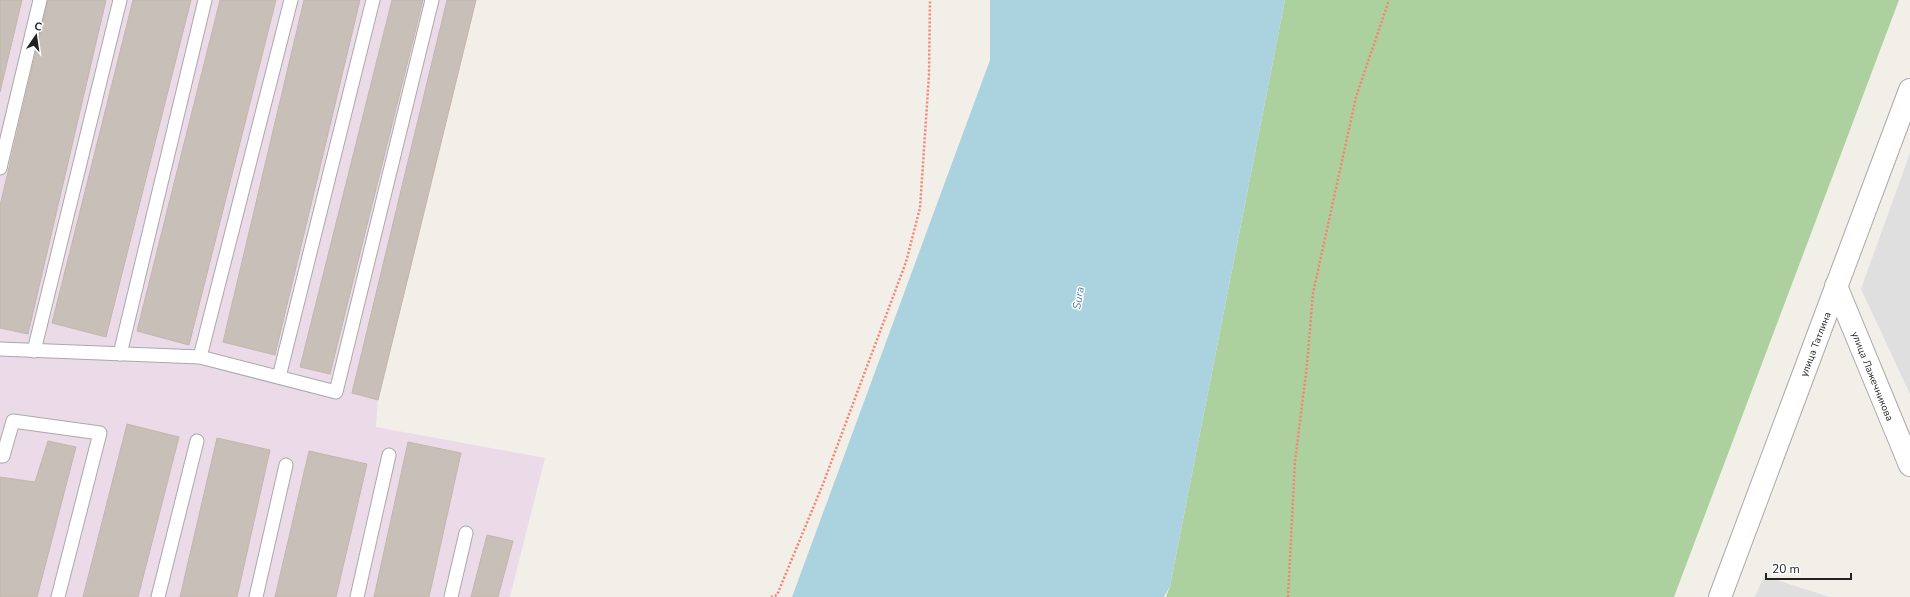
<svg xmlns="http://www.w3.org/2000/svg" width="1910" height="597" viewBox="0 0 1910 597" font-family="'Nunito Sans',sans-serif">
<rect width="100%" height="100%" fill="#f2efe9"/>
<g fill="#e0dfdf">
<polygon points="1910,153 1910,394 1861,289"/>
<polygon points="1764,576 1830,597 1755,597"/>
</g>
<polygon fill="#ebdbe8" points="0,0 476,0 378,400 376,427 545,458 510,597 0,597"/>
<polygon fill="#add19e" points="1285,0 1899,0 1674,597 1166,597 1170,586"/>
<polygon fill="#aad3df" points="990,0 1285,0 1170,586 1164,597 792,597 990,60"/>
<g fill="#c7bfb8" stroke="#c4b6ab">
<polygon points="0,0 22,0 0,92"/>
<polygon points="48,0 106,0 28,334 0,328 0,206"/>
<polygon points="133,0 191,0 106,337 52,323"/>
<polygon points="220,0 276,0 189,345 137,331"/>
<polygon points="304,0 360,0 275,355 223,342"/>
<polygon points="392,0 423,0 330,374 300,367"/>
<polygon points="447,0 476,0 378,400 352,393"/>
<polygon points="127,424 179,437 138,597 83,597"/>
<polygon points="217,438 270,450 237,597 180,597"/>
<polygon points="48,441 76,447 37,597 0,597 0,477 35,482"/>
<polygon points="408,442 461,453 429,597 374,597"/>
<polygon points="309,451 367,464 336,597 275,597"/>
<polygon points="487,535 513,541 498,597 471,597"/>
</g>
<g fill="none" stroke-linecap="round" stroke-linejoin="round">
<defs>
<g id="service">
<polyline points="0,168 40,0"/>
<polyline points="0,349 200,357 336,392 432,0"/>
<polyline points="34,351 120,0"/>
<polyline points="120,354 205,0"/>
<polyline points="200,357 291,0"/>
<polyline points="279,377 373,0"/>
<polyline points="0,456 3,456 13,421 100,433 58,597"/>
<polyline points="158,597 197,441"/>
<polyline points="256,597 286,465"/>
<polyline points="357,597 389,455"/>
<polyline points="451,597 466,533"/>
</g>
<g id="minor">
<polyline points="1836,286 1910,465"/>
<polyline points="1720,597 1910,90"/>
</g>
</defs>
<use href="#service" stroke="#a9a9a9" stroke-width="15"/>
<use href="#minor" stroke="#a9a9a9" stroke-width="24"/>
<g stroke="#fa8072" stroke-width="2.5" stroke-dasharray="2 2" stroke-linecap="butt">
<polyline points="771,597 777,595 823,484 906,262 920,208 929,75 930,0"/>
<polyline points="1288,597 1295,461 1307,365 1313,293 1356,97 1389,0"/>
</g>
<use href="#service" stroke="#fff" stroke-width="13"/>
<use href="#minor" stroke="#fff" stroke-width="22"/>
</g>
<g text-anchor="middle" stroke-width="3" stroke-linejoin="round" paint-order="stroke">
<g font-size="10" fill="#222" stroke="#fff">
<text transform="translate(1815 344) rotate(-69)" y="4">улица Татлина</text>
<text transform="translate(1873 376) rotate(68)" y="4">улица Лажечникова</text>
</g>
<g font-size="11" font-style="italic" fill="#4a7aab" stroke="#fff">
<text transform="translate(1078 298) rotate(-80)" y="4">Sura</text>
</g>
</g>
<g transform="translate(36 36) rotate(13)" stroke="#ffffff" stroke-width="3" paint-order="stroke">
<path d="M0-3L7 15L0 10L-7 15Z" fill="#222222"/>
<text y="-6" font-size="11" font-weight="bold" text-anchor="middle" fill="#222222">С</text>
</g>
<path d="M1766 573v6h85v-6" fill="none" stroke="#222222" stroke-width="2"/>
<text x="1772" y="573" font-size="12" fill="#222222" stroke="#ffffff" stroke-width="3" paint-order="stroke">20 m</text>
</svg>
